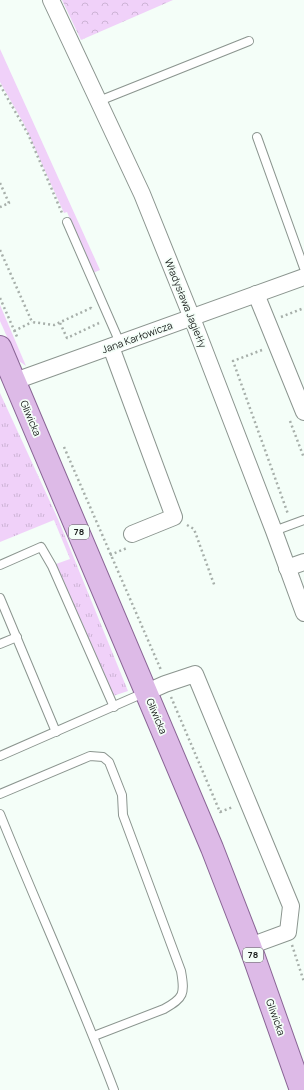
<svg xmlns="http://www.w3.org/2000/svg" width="304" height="1090" viewBox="0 0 304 1090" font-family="Manrope,sans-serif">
<defs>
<pattern id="forest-crowns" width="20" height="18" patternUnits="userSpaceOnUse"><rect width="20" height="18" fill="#f0d1f9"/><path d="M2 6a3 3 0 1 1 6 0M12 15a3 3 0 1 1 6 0" fill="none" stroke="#cdb3d5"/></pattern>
<pattern id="park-tufts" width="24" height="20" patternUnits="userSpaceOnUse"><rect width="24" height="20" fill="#f0d1f9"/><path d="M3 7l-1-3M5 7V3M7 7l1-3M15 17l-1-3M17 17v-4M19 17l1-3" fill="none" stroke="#cdb3d5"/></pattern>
</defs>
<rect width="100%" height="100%" fill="#f4fef8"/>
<g fill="#f0d1f9">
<polygon points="0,49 100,270 93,273 67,212 64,213 24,124 0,82"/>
<polygon points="0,305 26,366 19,361 16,357 0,321"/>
</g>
<polygon fill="url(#forest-crowns)" points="62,0 173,0 81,40"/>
<polygon fill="url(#park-tufts)" points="0,393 58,519 128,691 113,696 56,564 70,559 54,520 0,542"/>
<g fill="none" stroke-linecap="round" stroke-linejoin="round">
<defs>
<g id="service">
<polyline points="99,101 249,41"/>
<polyline points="257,137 304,268"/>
<polyline points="67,222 120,343"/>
<polyline points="274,531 304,520"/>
<polyline points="0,565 41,547 52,566 114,707"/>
<polyline points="0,598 56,732"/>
<polyline points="0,644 17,637"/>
<polyline points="0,756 146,692"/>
<path d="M0,794L90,756L103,757L109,762L122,795L123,815L181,971C185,994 184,998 164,1009L94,1036"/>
<path d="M0,814C37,906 79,997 114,1090"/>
</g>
<g id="minor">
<polyline points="51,0 142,194 192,318 274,531 304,613"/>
<polyline points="256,294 304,412"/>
<polyline points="111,347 174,517 132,534"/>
<polyline points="15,381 304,277"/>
<polyline points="287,568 304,562"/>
<polyline points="147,692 165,684 195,674 291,906 288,932 250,946"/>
</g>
<polyline id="primary" points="0,347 212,848 250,946 301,1090"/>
</defs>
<use href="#service" stroke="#8b958f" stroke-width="10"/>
<use href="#minor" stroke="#8b958f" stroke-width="18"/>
<use href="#primary" stroke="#896595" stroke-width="24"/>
<g stroke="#a7afaa" stroke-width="2.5" stroke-dasharray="2 3" stroke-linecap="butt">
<polyline points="0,85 28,134 62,213"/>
<polyline points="0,183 9,203 0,207"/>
<polyline points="0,250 32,322 54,325 91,308 92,311"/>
<polyline points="0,298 18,339"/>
<polyline points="281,317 304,308"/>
<polyline points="60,323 67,338 99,323"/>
<polyline points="14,331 32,322"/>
<polyline points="262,350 233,361 288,514"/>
<polyline points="290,421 304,458"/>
<polyline points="64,447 161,670"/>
<polyline points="187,525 194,529 215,587"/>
<polyline points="110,555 127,548"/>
<polyline points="171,697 220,812 233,807"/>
<polyline points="292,945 304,982"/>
</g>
<use href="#service" stroke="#fff" stroke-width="8"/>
<use href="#minor" stroke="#fff" stroke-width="16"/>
<use href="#primary" stroke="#ddbae7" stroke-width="22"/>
</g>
<g text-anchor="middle" stroke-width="3.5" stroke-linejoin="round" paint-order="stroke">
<g fill="#f4fef8" stroke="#5b605d" stroke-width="1">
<rect x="69" y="525" width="20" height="14" rx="3"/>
<rect x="243" y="948" width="20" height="14" rx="3"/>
</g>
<g font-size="9" font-weight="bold" fill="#191d1b">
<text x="79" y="535">78</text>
<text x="253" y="958">78</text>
</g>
<g font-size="10" fill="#191d1b" stroke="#f4fef8">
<text transform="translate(186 303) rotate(68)" y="4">Władysława Jagiełły</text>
<text transform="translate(137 337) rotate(-20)" y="4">Jana Karłowicza</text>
<text transform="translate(31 418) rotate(67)" y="4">Gliwicka</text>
<text transform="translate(157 716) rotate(67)" y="4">Gliwicka</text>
<text transform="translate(276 1017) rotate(70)" y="4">Gliwicka</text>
</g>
</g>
</svg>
